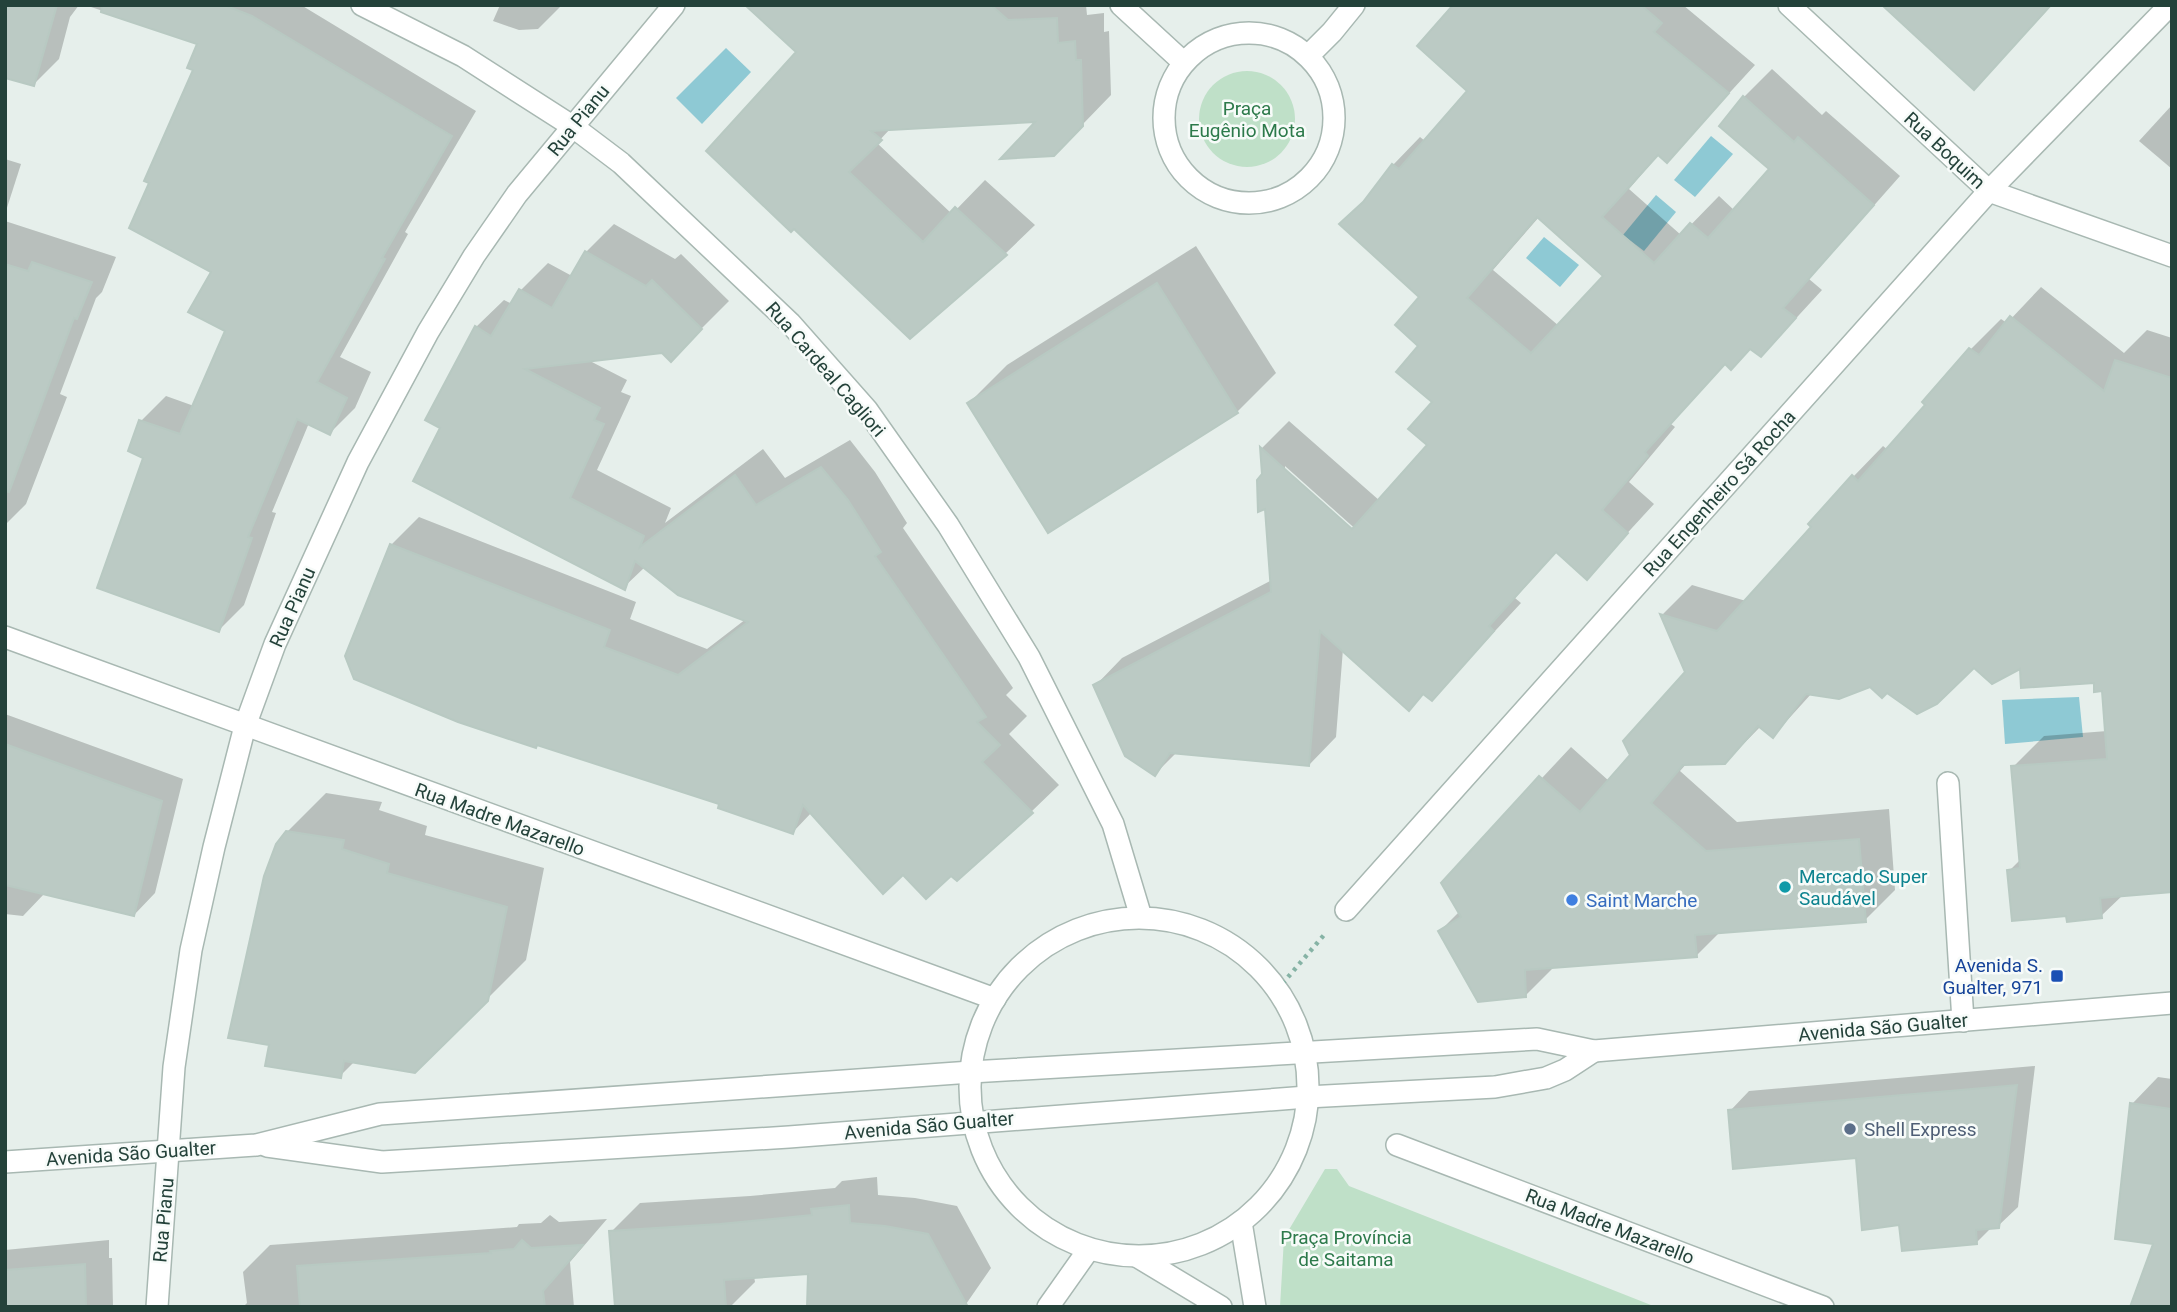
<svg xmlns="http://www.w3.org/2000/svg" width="2177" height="1312" viewBox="0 0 2177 1312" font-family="Roboto,sans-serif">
<rect width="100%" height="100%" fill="#e6efeb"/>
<g fill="#bfe0c8">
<circle cx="1247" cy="119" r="48"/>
<polygon points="1325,1169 1337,1169 1349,1186 1656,1307 1280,1307 1284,1238"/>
</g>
<g fill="#8ec9d4">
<polygon points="726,48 751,72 702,124 676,98"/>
<polygon points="1711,136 1733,154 1695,197 1674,180"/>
<polygon points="1656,195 1676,212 1644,251 1623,235"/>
<polygon points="1544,237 1579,265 1560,287 1526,258"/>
<polygon points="2079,697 2083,737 2005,744 2002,700"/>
</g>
<g fill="#0003" fill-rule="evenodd">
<polygon points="5,5 79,5 70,17 59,59 34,84"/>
<polygon points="85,5 301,5 476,111 405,232 408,234 340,357 371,372 355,408 330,433 309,423 272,512 276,513 244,605 219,630 146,457 141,421 166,396 194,406 227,330 214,271 195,69 199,43"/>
<polygon points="500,5 562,5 538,29 519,30 493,21"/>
<polygon points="764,5 1086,5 1087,15 1104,13 1104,32 1109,31 1111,95 1082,125 1040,120 891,128 877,143 952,214 985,180 1035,225 1006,253 910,337 798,52"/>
<path d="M1456,5H1683L1755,65L1667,161L1659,154L1629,189L1681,235L1719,196L1735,211L1772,169L1721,126L1744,97L1772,69L1822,115L1826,111L1900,176L1809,279L1822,290L1788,327L1760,355L1751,347L1726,363L1671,424L1675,427L1629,482L1654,504L1587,577L1557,551L1515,598L1521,603L1432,699L1343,649L1336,737L1309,765L1177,752L1155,774L1095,686L1122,658L1272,580L1262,448L1289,421L1380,501L1429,445L1435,402L1420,346L1422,297L1370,197L1393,165L1420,137L1425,141L1470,91ZM1539,217L1606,275L1559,326L1493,270ZM1285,466L1360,533L1358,536L1285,471Z"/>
<polygon points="1884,5 2052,5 1974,88"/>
<polygon points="2172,105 2172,169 2139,141"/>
<polygon points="5,159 21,164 5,214"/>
<polygon points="5,221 116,257 102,292 96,298 60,394 67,397 26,504 5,525"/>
<polygon points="614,224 675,259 681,254 729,301 671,359 662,351 588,360 627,380 621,392 631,396 597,470 671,508 665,523 763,449 785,478 850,440 875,472 907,523 903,528 1013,688 1006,695 1027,716 1009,734 1059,785 1031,812 951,873 903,872 812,812 793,832 721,803 391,545 419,517 636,602 630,619 707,649 746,619 645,567 624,587 442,427 476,327 504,300 512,304 520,291 548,263 572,276 586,252"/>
<polygon points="1196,246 1276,373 1237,412 1049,530 969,403 1007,365"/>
<polygon points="2041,287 2124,353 2147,330 2172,338 2172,890 2124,894 2101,916 2067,914 2009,871 2021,859 2013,767 2044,736 2107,731 2104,690 2096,681 2022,667 1974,666 1887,691 1870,685 1812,693 1773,736 1761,726 1725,763 1687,763 1680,771 1737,822 1889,809 1895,890 1865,920 1720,932 1696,956 1555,966 1526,995 1440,931 1460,911 1443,884 1571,747 1609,781 1632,755 1687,673 1662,615 1692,585 1746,601 1813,526 1853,477 1883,446 1888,450 1927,405 1925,402 1971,349 2001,319 2007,323"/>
<polygon points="5,714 183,779 155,893 134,915 44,894 23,916 5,914"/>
<polygon points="326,793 382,802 379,810 427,826 425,835 544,868 526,960 487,999 355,1061 340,1076 271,1044 287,832"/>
<polygon points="2035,1066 2018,1207 1998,1226 1992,1227 1976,1243 1901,1223 1857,1156 1730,1111 1749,1091"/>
<polygon points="2158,1077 2172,1079 2172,1307 2155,1242 2132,1104"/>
<polygon points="877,1177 878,1195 915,1198 957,1206 991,1268 964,1307 809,1272 754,1276 755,1282 730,1307 616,1307 611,1232 640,1203 750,1196 835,1188 842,1181"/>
<polygon points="550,1215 559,1222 607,1219 570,1262 574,1307 243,1307 247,1303 243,1272 270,1245 517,1227 519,1224 541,1223"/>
<polygon points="109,1240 109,1258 112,1258 113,1307 5,1307 5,1250"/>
</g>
<g fill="#bbcac4" stroke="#b8c9c2" stroke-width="2" fill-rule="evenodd">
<polygon points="5,5 57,5 34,86 5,78"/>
<polygon points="102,5 224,5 252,16 452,136 382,258 385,259 317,382 347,398 330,435 297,419 248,537 252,538 219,632 97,588 143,458 128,451 139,420 180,434 225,331 188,312 211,272 129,228 149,183 144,181 193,70 187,68 197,44 101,12"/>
<polygon points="745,5 991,5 1008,20 1057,18 1058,43 1075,41 1076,60 1081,60 1083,126 1054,156 1000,159 1035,122 871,131 882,140 849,172 923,242 955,207 1007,255 910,339 794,229 791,232 706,151 796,52"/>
<path d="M1453,5H1641L1662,23L1654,32L1729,93L1667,163L1658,155L1602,217L1654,263L1690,223L1708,238L1769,169L1719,126L1743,96L1794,142L1798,137L1874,205L1783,308L1796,318L1761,357L1750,349L1731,370L1725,364L1645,452L1648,456L1602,510L1628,533L1587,580L1556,552L1489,626L1494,631L1432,701L1423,694L1409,711L1320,631L1309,766L1170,753L1155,776L1125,756L1093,685L1271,592L1265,509L1258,512L1257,480L1262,474L1260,447L1352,529L1427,445L1408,429L1432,402L1396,372L1418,346L1395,325L1419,297L1339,224L1363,202L1392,164L1399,169L1467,91L1417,46ZM1537,217L1603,276L1531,353L1467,298Z"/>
<polygon points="1882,5 2051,5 1974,90"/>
<polygon points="585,251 646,286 652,280 702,329 671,362 662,353 525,369 600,408 594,420 604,424 570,498 644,536 640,547 735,475 756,505 821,467 848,500 881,552 875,556 986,717 977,722 1000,745 982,762 1033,813 957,881 951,876 926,899 903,875 883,894 803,805 793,834 718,808 719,804 537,745 536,748 458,722 354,679 345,656 390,544 610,630 604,647 678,675 748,622 678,595 635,561 625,590 413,481 440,428 425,420 475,326 491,336 519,289 552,308"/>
<polygon points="32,262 92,282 77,319 74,318 9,492 5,491 5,264 28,271"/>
<polygon points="1157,283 1238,413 1048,533 967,403"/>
<polygon points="2010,316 2104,391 2115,360 2172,378 2172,892 2100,898 2102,918 2067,922 2066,916 2012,921 2007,870 2020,868 2011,766 2107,759 2102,691 2094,692 2094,683 2021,688 2020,669 1992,684 1974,668 1937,704 1917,714 1887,693 1882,698 1870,687 1839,699 1806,694 1773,738 1758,726 1725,764 1683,765 1651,803 1706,851 1859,839 1866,922 1695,935 1697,957 1525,970 1526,997 1478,1002 1438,931 1461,917 1441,883 1539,776 1580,812 1630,755 1623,741 1685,672 1660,614 1717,631 1811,527 1808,524 1852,475 1858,481 1925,405 1922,402 1969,348 1979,355"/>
<polygon points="5,744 162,801 134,916 5,885"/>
<polygon points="286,831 344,840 342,849 389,864 387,873 507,907 488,1001 415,1073 344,1061 341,1078 265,1066 269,1045 228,1038 264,876 276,844"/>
<polygon points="2017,1085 1999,1228 1976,1230 1977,1244 1902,1251 1899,1225 1862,1230 1856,1158 1733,1169 1728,1110"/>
<polygon points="2130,1103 2172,1109 2172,1307 2130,1307 2153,1244 2115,1239"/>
<polygon points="849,1205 850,1223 885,1226 928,1234 968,1307 807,1307 808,1274 724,1280 726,1307 615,1307 609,1231 720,1224 812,1215 811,1209"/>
<polygon points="522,1240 531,1248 583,1245 543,1291 545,1307 300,1307 297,1266 491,1253 490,1251 514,1249"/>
<polygon points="85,1264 86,1307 5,1307 5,1270"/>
</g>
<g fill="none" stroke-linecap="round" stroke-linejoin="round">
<defs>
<g id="minor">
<polyline points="362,5 463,56 572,126 621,163 790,323 867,410 948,525 1029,657 1113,824 1141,917"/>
<polyline points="1121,5 1183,62"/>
<polyline points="1789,5 1989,191 2172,256"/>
<circle cx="1249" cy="118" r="85"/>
<polyline points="1308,56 1332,32 1354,5"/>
<polyline points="5,637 995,999"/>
<polyline points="1948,783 1963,1021"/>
<polyline points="1346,910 1989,191 2170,5"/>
<circle cx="1139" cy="1087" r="169"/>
<polyline points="1397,1145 1823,1307"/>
<polyline points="267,1146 382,1162 789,1137 1307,1097 1495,1087 1546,1078 1565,1070 1594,1051"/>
<polyline points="5,1162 256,1145 380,1114 971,1072 1537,1039 1594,1051 2172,1003"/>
<polyline points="1241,1222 1255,1307"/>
<polyline points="1138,1257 1221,1307"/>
<polyline points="157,1307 174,1067 191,950 214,847 245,726 275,644 358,462 428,332 474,256 517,194 674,5"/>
<polyline points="1048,1307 1089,1249"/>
</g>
</defs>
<use href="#minor" stroke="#a8b8b2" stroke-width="24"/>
<polyline stroke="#86b3a5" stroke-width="4.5" stroke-dasharray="3.5 5" stroke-linecap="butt" points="1277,990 1324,935"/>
<use href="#minor" stroke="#fff" stroke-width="21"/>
</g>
<circle fill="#0f9aa8" stroke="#f7fbf9" stroke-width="2.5" cx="1785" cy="887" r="7"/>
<circle fill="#3f7fe0" stroke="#f7fbf9" stroke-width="2.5" cx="1572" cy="900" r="7"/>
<rect fill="#1a4fb4" stroke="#f7fbf9" stroke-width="2.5" x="2050" y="969" width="14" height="14" rx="3.5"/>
<circle fill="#5c6f8a" stroke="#f7fbf9" stroke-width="2.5" cx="1850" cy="1129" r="7"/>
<g text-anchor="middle" stroke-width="5" stroke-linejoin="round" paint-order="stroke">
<g font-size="19" fill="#2d7a4b" stroke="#f7fbf9">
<text x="1247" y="115">Praça<tspan x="1247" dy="22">Eugênio Mota</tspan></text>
<text x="1346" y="1244">Praça Província<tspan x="1346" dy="22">de Saitama</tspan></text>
</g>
<g font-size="19" fill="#24423a" stroke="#f7fbf9">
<text transform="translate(578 120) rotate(-51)" y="7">Rua Pianu</text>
<text transform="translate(1945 150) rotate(43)" y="7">Rua Boquim</text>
<text transform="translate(826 369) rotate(49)" y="7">Rua Cardeal Cagliori</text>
<text transform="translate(1719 493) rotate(-48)" y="7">Rua Engenheiro Sá Rocha</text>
<text transform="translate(292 607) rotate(-66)" y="7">Rua Pianu</text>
<text transform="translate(500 819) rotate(20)" y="7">Rua Madre Mazarello</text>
<text transform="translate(1883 1027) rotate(-5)" y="7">Avenida São Gualter</text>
<text transform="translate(929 1125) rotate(-5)" y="7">Avenida São Gualter</text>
<text transform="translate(131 1153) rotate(-4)" y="7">Avenida São Gualter</text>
<text transform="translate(163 1220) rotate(-85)" y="7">Rua Pianu</text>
<text transform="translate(1610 1226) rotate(21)" y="7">Rua Madre Mazarello</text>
</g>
<g font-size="19" fill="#0d838f" stroke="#f7fbf9" text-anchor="start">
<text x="1799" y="883">Mercado Super<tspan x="1799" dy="22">Saudável</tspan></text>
</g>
<g font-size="19" fill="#366cbe" stroke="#f7fbf9" text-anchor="start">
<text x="1586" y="907">Saint Marche</text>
</g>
<g font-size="19" fill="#164399" stroke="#f7fbf9" text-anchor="end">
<text x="2043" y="972">Avenida S.<tspan x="2043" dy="22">Gualter, 971</tspan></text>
</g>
<g font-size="19" fill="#4e5e75" stroke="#f7fbf9" text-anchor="start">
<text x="1864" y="1136">Shell Express</text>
</g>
</g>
<rect width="2177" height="1312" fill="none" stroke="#24423a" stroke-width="14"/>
</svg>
